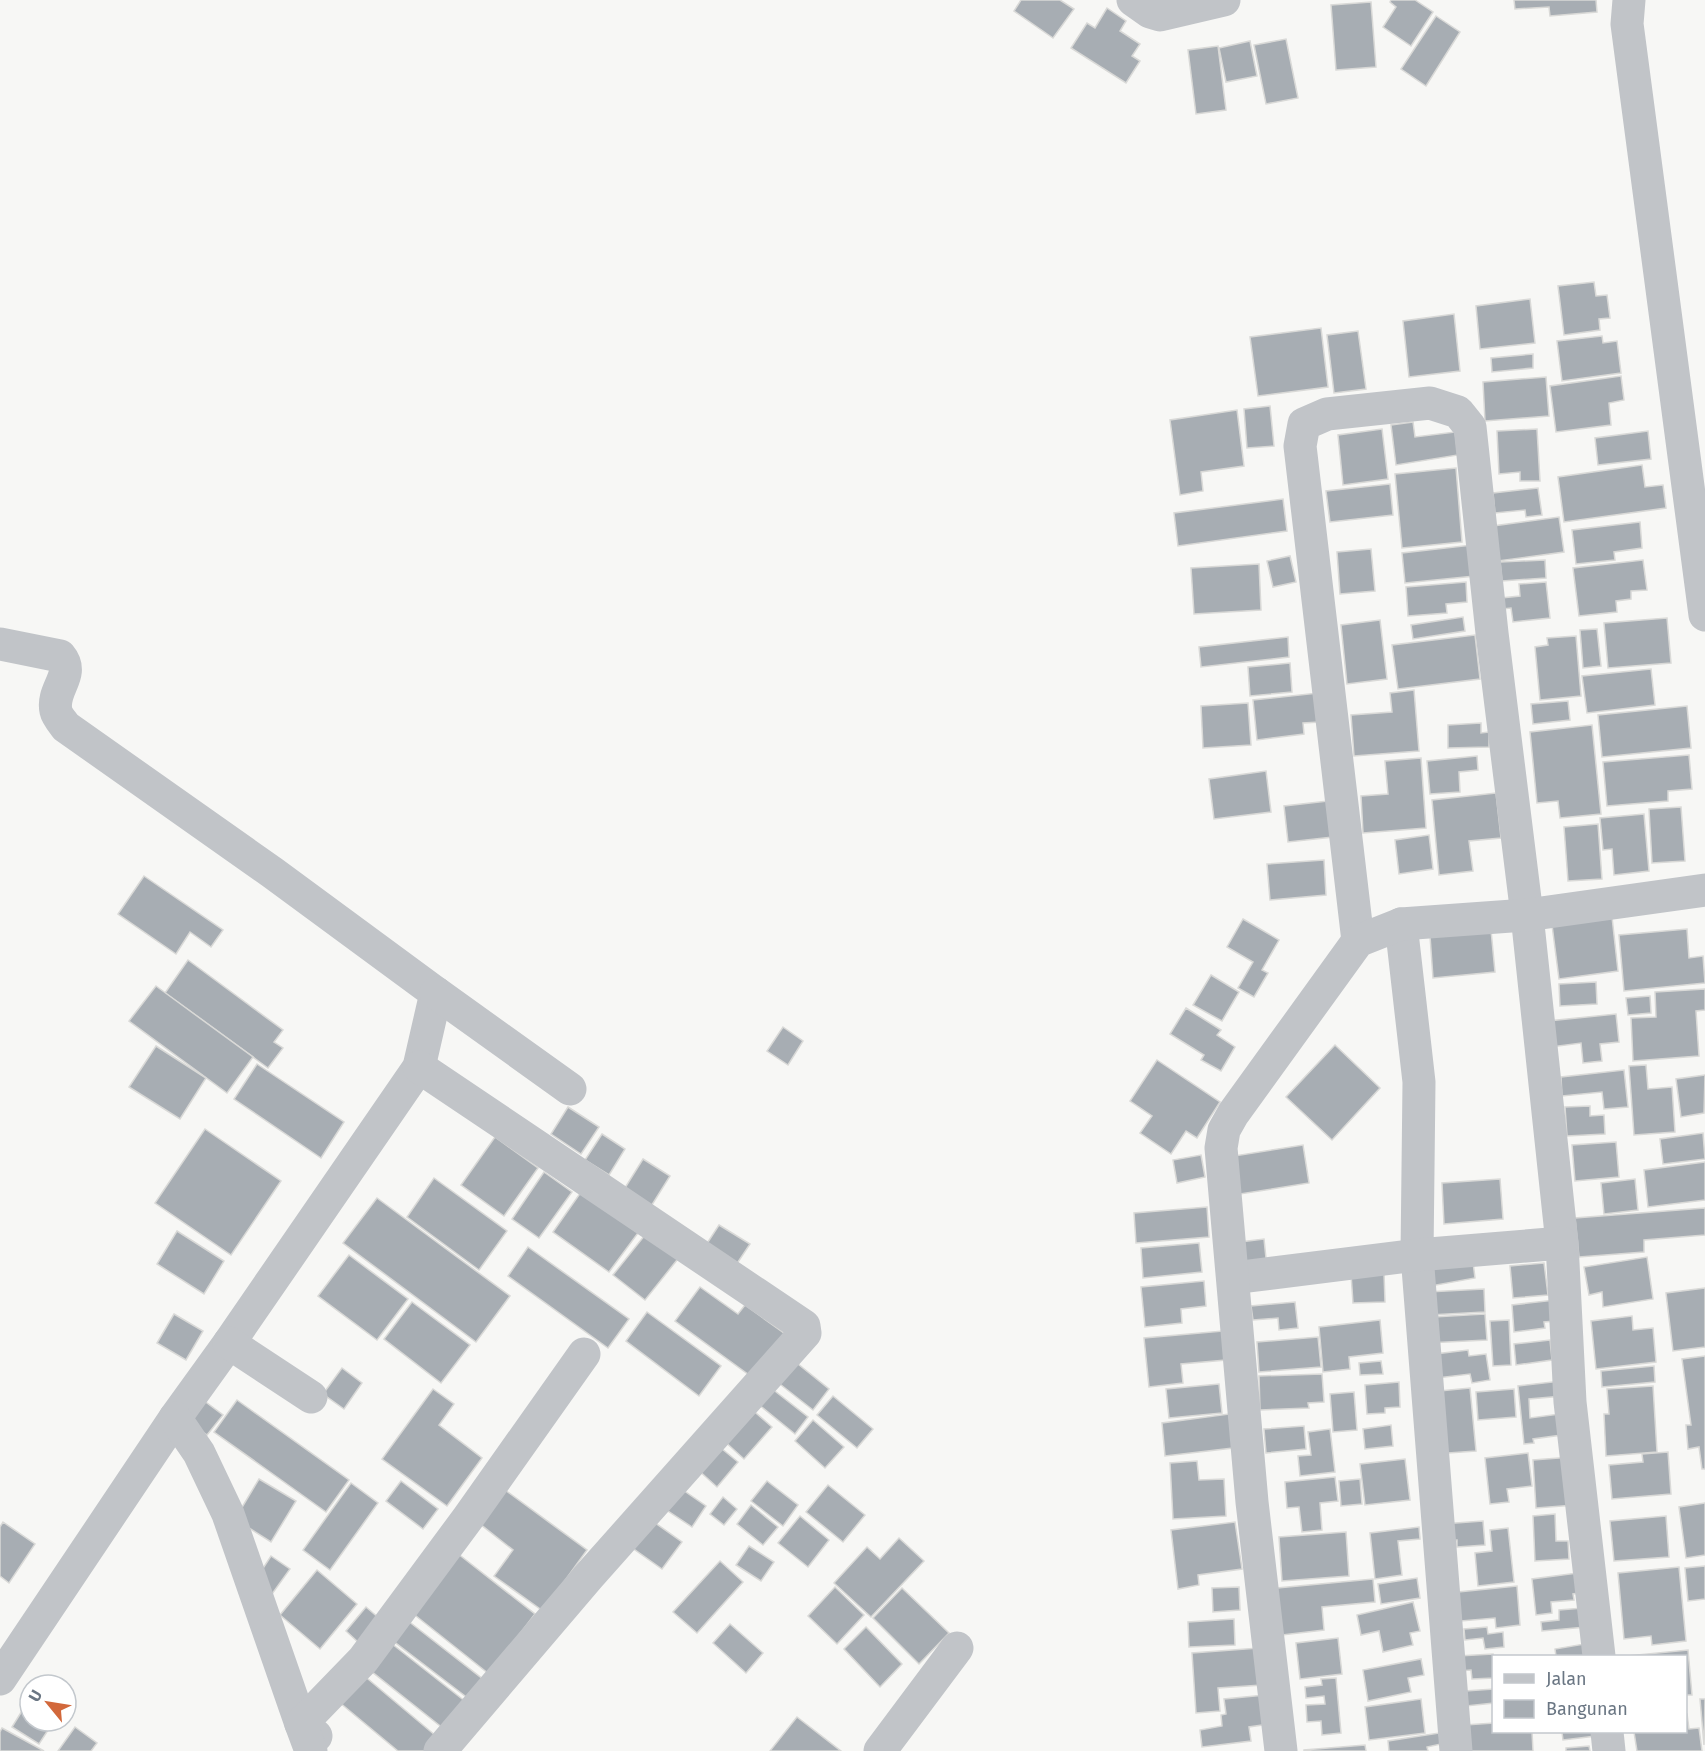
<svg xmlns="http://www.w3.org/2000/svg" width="1705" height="1751" viewBox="0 0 1705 1751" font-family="'Fira Sans',sans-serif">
<rect width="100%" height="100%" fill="#f7f7f5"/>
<g fill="#a7adb3" stroke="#d9d9d7" stroke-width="1.5">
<polygon points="1021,0 1060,0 1074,9 1053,38 1014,11"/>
<polygon points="1391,0 1415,0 1433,12 1411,46 1383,27 1396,7 1390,2"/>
<polygon points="1514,0 1596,0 1597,12 1550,16 1549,7 1515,9"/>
<polygon points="1371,2 1376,67 1336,70 1331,5"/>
<polygon points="1107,8 1126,21 1120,31 1140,44 1132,56 1140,61 1126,83 1071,48 1087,23 1095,28"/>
<polygon points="1436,16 1460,32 1426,86 1401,69"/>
<polygon points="1286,39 1298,98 1266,104 1254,45"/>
<polygon points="1250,41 1257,76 1226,82 1219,48"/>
<polygon points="1218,46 1226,110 1196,114 1188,50"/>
<polygon points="1594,282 1596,296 1607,295 1610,318 1599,319 1600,330 1564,335 1558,286"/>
<polygon points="1530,299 1535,343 1480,349 1476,306"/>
<polygon points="1454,314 1460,371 1409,377 1403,321"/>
<polygon points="1321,328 1328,387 1258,396 1250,337"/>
<polygon points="1358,331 1366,389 1334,393 1327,335"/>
<polygon points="1602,336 1603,343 1617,341 1621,373 1562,381 1557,341"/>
<polygon points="1533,354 1533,368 1492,372 1491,358"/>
<polygon points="1621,376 1624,400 1609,403 1611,425 1556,432 1550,386"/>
<polygon points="1546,377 1549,416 1485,421 1483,382"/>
<polygon points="1270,406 1274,446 1247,448 1244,409"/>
<polygon points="1237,410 1244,466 1201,472 1203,491 1180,495 1170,420"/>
<polygon points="1413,422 1415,437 1455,432 1458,455 1396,465 1391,425"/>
<polygon points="1382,429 1388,479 1343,485 1338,435"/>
<polygon points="1537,429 1540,481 1520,481 1520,472 1499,474 1497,431"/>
<polygon points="1648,431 1651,459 1598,465 1595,438"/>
<polygon points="1642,465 1645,487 1663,485 1666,508 1564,522 1558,477"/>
<polygon points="1456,468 1462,542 1402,548 1395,474"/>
<polygon points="1390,484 1393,515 1330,522 1326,491"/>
<polygon points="1538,488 1542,515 1526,517 1525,510 1495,513 1493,493"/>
<polygon points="1283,499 1287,531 1178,546 1174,513"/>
<polygon points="1559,517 1564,552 1498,561 1493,526"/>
<polygon points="1640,522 1642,548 1614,552 1615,560 1576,564 1572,530"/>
<polygon points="1472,545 1475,576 1405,583 1402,553"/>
<polygon points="1371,549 1375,591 1340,594 1337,552"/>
<polygon points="1290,556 1296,582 1273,587 1267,561"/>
<polygon points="1545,560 1546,578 1502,581 1500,562"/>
<polygon points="1643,560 1647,590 1631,591 1631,599 1616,601 1617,612 1579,616 1573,568"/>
<polygon points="1259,564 1261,610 1194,614 1191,568"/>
<polygon points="1466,582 1467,602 1446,604 1447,613 1408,616 1406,587"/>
<polygon points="1546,582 1550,618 1513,622 1511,608 1502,609 1501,598 1520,596 1519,584"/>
<polygon points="1463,617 1465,631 1413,639 1411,625"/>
<polygon points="1667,618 1671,663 1608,668 1604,623"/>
<polygon points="1380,620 1387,679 1347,684 1341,625"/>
<polygon points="1597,629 1601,666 1583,668 1580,630"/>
<polygon points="1475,635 1480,679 1398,689 1392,645"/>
<polygon points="1576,636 1581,696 1540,700 1535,647 1548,645 1547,638"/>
<polygon points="1288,637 1289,657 1201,667 1199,647"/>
<polygon points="1290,663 1292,692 1250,696 1248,667"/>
<polygon points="1651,669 1655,705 1587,713 1582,676"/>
<polygon points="1414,690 1419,751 1354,756 1351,715 1392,712 1390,693"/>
<polygon points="1318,693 1320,722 1303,723 1304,734 1257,740 1253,700"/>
<polygon points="1568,701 1570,720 1533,724 1531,704"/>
<polygon points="1248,703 1251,745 1203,748 1201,706"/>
<polygon points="1687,706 1691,748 1602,757 1598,715"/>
<polygon points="1481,723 1481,733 1489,732 1489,747 1448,748 1448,725"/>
<polygon points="1592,725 1601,814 1560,818 1558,801 1537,803 1530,732"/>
<polygon points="1689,755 1692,789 1668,791 1668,801 1607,806 1603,762"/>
<polygon points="1477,756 1478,770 1459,772 1460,792 1430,794 1427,761"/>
<polygon points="1421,758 1426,828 1363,833 1361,796 1388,794 1385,761"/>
<polygon points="1266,771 1271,812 1214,819 1209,779"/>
<polygon points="1496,793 1501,838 1469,841 1473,871 1439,875 1432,800"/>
<polygon points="1328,801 1333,837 1288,842 1284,806"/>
<polygon points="1681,807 1685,861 1652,863 1649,809"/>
<polygon points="1644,814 1649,871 1614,875 1612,849 1603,850 1600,818"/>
<polygon points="1598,824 1602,879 1568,881 1564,827"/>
<polygon points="1429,835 1433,869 1399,874 1395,840"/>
<polygon points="1324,860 1326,895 1270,900 1267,864"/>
<polygon points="144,876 223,930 211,947 190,932 176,954 118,914"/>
<polygon points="1612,917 1618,971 1559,979 1552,925"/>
<polygon points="1243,919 1279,940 1262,970 1268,973 1254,997 1238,988 1253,962 1227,947"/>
<polygon points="1687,929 1689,958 1703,956 1705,983 1624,991 1619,935"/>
<polygon points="1491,930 1495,972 1433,978 1430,936"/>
<polygon points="188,960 283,1030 274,1042 283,1048 268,1068 165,993"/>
<polygon points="1211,975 1239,992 1222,1021 1193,1005"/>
<polygon points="1596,982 1597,1004 1560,1006 1559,984"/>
<polygon points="156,986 253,1057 227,1093 129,1021"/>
<polygon points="1705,989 1705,1010 1696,1011 1699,1056 1633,1061 1631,1018 1656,1017 1655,992"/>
<polygon points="1650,996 1651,1013 1628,1015 1626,998"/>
<polygon points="1186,1008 1221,1030 1217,1035 1235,1047 1221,1071 1201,1060 1204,1055 1170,1034"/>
<polygon points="1616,1014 1619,1042 1600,1044 1602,1061 1583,1063 1581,1043 1551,1047 1548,1021"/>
<polygon points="783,1027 803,1041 788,1065 767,1051"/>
<polygon points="1335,1045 1380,1088 1332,1140 1286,1097"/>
<polygon points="156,1046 206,1078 180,1119 129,1087"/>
<polygon points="1157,1060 1220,1102 1197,1138 1186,1131 1171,1154 1140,1133 1152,1116 1130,1101"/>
<polygon points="257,1064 344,1122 321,1158 234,1099"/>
<polygon points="1646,1065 1648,1089 1672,1087 1675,1132 1634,1135 1629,1066"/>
<polygon points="1624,1070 1628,1107 1604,1109 1602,1092 1562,1096 1561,1077"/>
<polygon points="1705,1075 1704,1113 1681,1117 1676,1079"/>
<polygon points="1590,1106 1590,1116 1604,1115 1605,1134 1567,1136 1565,1107"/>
<polygon points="568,1107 599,1127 581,1154 551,1134"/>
<polygon points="205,1129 281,1181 231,1255 155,1203"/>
<polygon points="1703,1133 1705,1159 1663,1164 1660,1139"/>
<polygon points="602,1134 625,1149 609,1175 585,1160"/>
<polygon points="495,1137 538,1168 504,1216 461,1185"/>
<polygon points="1616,1142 1619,1177 1575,1181 1572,1145"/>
<polygon points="1303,1145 1309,1183 1240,1194 1234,1156"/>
<polygon points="1201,1155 1205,1177 1177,1183 1173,1160"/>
<polygon points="643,1159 670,1176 650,1208 623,1191"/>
<polygon points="1705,1162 1705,1200 1648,1207 1644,1170"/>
<polygon points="544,1172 572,1192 539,1238 512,1219"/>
<polygon points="434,1178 507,1231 479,1270 407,1217"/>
<polygon points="1500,1179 1503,1219 1444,1224 1442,1183"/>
<polygon points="1635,1179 1638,1210 1604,1214 1601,1183"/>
<polygon points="581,1192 638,1233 609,1272 553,1232"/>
<polygon points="377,1198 510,1296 476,1342 343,1243"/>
<polygon points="1207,1207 1209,1237 1136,1243 1134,1213"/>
<polygon points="1705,1208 1705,1235 1644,1240 1644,1252 1579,1257 1575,1218"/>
<polygon points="719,1225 750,1244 736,1265 706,1245"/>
<polygon points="649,1230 681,1255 645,1300 613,1275"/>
<polygon points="177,1231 224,1261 204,1294 157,1264"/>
<polygon points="1264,1239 1267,1268 1243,1270 1240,1242"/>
<polygon points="1199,1243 1202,1272 1143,1278 1141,1248"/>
<polygon points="528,1247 629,1319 608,1348 508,1276"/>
<polygon points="349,1255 408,1299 377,1340 318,1296"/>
<polygon points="1647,1257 1653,1299 1603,1307 1602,1292 1589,1295 1584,1267"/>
<polygon points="1473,1262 1475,1278 1431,1286 1428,1269"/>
<polygon points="1544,1263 1548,1295 1513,1298 1510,1266"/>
<polygon points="1384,1273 1385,1302 1353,1303 1351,1274"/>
<polygon points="1204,1281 1206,1306 1181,1309 1182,1323 1145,1327 1141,1287"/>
<polygon points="700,1287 738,1314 745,1305 788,1336 756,1380 675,1321"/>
<polygon points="1705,1288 1705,1347 1673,1351 1666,1293"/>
<polygon points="1484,1289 1485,1312 1429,1315 1427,1292"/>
<polygon points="1555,1300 1556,1321 1544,1322 1545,1328 1514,1332 1512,1305"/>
<polygon points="412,1302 470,1345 441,1383 384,1339"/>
<polygon points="1295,1302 1298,1328 1279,1330 1278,1318 1253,1320 1251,1306"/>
<polygon points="647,1312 721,1366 699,1396 626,1341"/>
<polygon points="174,1314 203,1331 186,1360 157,1343"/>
<polygon points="1485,1314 1487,1340 1427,1343 1433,1317"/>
<polygon points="1632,1316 1633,1330 1653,1328 1656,1362 1596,1369 1591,1321"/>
<polygon points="1380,1320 1383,1353 1349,1357 1350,1369 1323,1372 1319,1327"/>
<polygon points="1509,1320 1511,1365 1493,1366 1490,1321"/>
<polygon points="1223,1331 1226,1360 1181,1364 1183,1383 1149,1387 1144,1338"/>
<polygon points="1318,1337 1321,1367 1259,1372 1257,1342"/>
<polygon points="1550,1340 1552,1360 1516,1365 1514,1344"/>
<polygon points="1468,1350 1469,1356 1486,1354 1490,1380 1472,1383 1470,1374 1437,1378 1435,1354"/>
<polygon points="1705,1356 1705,1469 1702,1469 1699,1447 1688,1449 1686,1425 1691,1425 1682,1359"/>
<polygon points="793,1360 829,1389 813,1410 776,1381"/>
<polygon points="1381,1361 1383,1374 1360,1375 1359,1363"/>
<polygon points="1654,1366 1655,1382 1602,1387 1601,1371"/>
<polygon points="342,1368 362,1383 344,1409 323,1394"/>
<polygon points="1322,1374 1324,1402 1308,1403 1309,1408 1260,1410 1259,1376"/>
<polygon points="1561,1381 1563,1396 1529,1399 1530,1418 1567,1413 1569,1434 1533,1439 1534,1443 1524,1444 1518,1386"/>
<polygon points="1399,1382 1400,1407 1385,1408 1385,1413 1367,1414 1365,1385"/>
<polygon points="1219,1384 1222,1413 1169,1418 1166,1389"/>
<polygon points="1653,1386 1657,1452 1606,1456 1604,1414 1609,1414 1607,1389"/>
<polygon points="771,1388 808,1417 795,1434 758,1404"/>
<polygon points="1470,1388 1476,1451 1434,1454 1429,1392"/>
<polygon points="433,1389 454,1404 439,1425 482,1458 447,1506 382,1459"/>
<polygon points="1514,1389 1516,1417 1478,1420 1476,1392"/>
<polygon points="1354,1392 1357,1430 1333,1432 1330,1394"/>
<polygon points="833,1396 873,1429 857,1448 817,1415"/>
<polygon points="203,1400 223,1415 207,1435 187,1420"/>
<polygon points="237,1400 349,1480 326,1512 214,1432"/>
<polygon points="749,1407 772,1427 744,1459 722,1439"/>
<polygon points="1229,1414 1233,1448 1165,1456 1162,1423"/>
<polygon points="813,1420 844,1447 825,1468 795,1441"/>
<polygon points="1391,1425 1393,1446 1365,1449 1363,1429"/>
<polygon points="1304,1426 1306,1449 1266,1453 1264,1429"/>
<polygon points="1330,1429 1335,1472 1300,1476 1298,1456 1311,1455 1308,1432"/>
<polygon points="716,1444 738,1462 717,1487 696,1468"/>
<polygon points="1668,1452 1671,1494 1612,1499 1609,1465 1643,1462 1642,1454"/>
<polygon points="1528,1453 1532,1486 1507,1489 1509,1502 1490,1504 1485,1458"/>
<polygon points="1572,1457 1575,1505 1536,1508 1533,1460"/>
<polygon points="1405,1459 1410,1500 1365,1505 1360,1464"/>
<polygon points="1197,1461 1199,1480 1224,1479 1226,1516 1173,1519 1170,1463"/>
<polygon points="1335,1477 1338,1501 1320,1503 1322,1530 1302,1532 1299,1507 1287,1508 1285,1482"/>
<polygon points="259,1479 296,1501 271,1542 235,1519"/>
<polygon points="1360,1479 1362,1504 1341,1506 1339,1481"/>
<polygon points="401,1481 438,1509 423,1529 386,1501"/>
<polygon points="767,1481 798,1505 783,1526 751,1501"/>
<polygon points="351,1483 378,1503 330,1570 303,1550"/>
<polygon points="828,1485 865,1515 843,1542 806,1512"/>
<polygon points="680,1488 706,1506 692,1527 665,1509"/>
<polygon points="505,1490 587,1550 543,1611 494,1576 513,1550 480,1524"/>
<polygon points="723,1497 737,1509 724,1525 710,1514"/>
<polygon points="1705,1503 1705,1555 1686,1558 1679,1507"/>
<polygon points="751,1505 778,1527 763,1545 737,1524"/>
<polygon points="1555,1514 1556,1541 1568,1541 1569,1559 1535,1561 1533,1516"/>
<polygon points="800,1516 829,1540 808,1567 778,1543"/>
<polygon points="1666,1516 1669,1557 1614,1561 1610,1521"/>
<polygon points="651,1520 682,1542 662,1569 631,1547"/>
<polygon points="1483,1521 1485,1545 1457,1547 1457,1540 1443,1541 1442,1524"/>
<polygon points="3,1522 35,1544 9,1583 0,1576 0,1527"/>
<polygon points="1235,1522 1242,1569 1198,1575 1199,1585 1178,1589 1171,1530"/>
<polygon points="1419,1527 1420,1539 1398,1541 1402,1575 1375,1579 1370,1533"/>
<polygon points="1508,1528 1514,1582 1478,1586 1475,1553 1492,1551 1490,1530"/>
<polygon points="1346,1532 1349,1576 1282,1581 1279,1537"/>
<polygon points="899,1538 924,1561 871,1617 834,1583 867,1547 880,1559"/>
<polygon points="749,1546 774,1562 761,1581 736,1565"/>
<polygon points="457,1553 535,1614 489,1674 411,1612"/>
<polygon points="271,1556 290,1569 272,1594 254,1582"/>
<polygon points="720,1561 743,1582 697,1633 673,1612"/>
<polygon points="1705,1566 1705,1599 1688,1601 1685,1568"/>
<polygon points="1679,1567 1686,1641 1652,1645 1651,1636 1624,1639 1618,1573"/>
<polygon points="317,1570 357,1604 320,1649 280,1615"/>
<polygon points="1585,1572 1587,1592 1573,1594 1574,1600 1551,1602 1552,1613 1536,1615 1532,1579"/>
<polygon points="1417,1578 1420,1598 1381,1604 1378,1584"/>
<polygon points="1373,1579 1375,1602 1322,1607 1324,1630 1282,1635 1277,1588"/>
<polygon points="1517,1586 1520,1625 1496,1628 1495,1618 1461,1621 1458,1592"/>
<polygon points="835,1587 864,1615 837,1644 808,1616"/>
<polygon points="1239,1587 1240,1610 1213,1612 1212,1588"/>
<polygon points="902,1588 949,1633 919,1664 873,1618"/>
<polygon points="1413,1602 1420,1631 1410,1633 1413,1645 1383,1652 1379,1631 1361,1635 1357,1615"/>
<polygon points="366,1607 380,1619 359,1643 346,1631"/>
<polygon points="1583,1608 1586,1627 1542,1631 1541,1622 1559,1620 1559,1610"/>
<polygon points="403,1617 484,1680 469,1699 388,1637"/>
<polygon points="1234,1619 1235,1645 1189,1647 1188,1622"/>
<polygon points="730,1624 763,1653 746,1673 713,1643"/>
<polygon points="866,1627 902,1664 880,1687 844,1649"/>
<polygon points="1487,1627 1488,1634 1503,1632 1504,1647 1485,1649 1483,1638 1465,1640 1464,1629"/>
<polygon points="1338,1638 1342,1674 1300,1679 1296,1643"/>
<polygon points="387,1640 466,1702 444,1729 366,1667"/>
<polygon points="1590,1643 1592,1656 1556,1656 1555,1649"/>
<polygon points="1259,1648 1262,1685 1218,1688 1220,1711 1196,1713 1192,1653"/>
<polygon points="1688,1650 1692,1695 1686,1695 1686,1656 1627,1656"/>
<polygon points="1493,1654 1494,1678 1472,1679 1471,1670 1459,1671 1458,1656"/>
<polygon points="1421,1659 1424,1675 1408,1678 1411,1692 1368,1701 1363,1670"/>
<polygon points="362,1674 442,1741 434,1751 398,1751 339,1702"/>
<polygon points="1336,1678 1341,1733 1322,1735 1321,1721 1307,1722 1306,1705 1325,1704 1324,1696 1306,1698 1305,1687 1322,1685 1321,1679"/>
<polygon points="1494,1689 1494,1703 1466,1706 1465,1691"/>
<polygon points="1265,1695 1269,1724 1249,1727 1251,1741 1202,1747 1200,1730 1222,1726 1221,1715 1226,1714 1224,1699"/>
<polygon points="30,1698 30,1721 54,1721 39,1744 12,1727"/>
<polygon points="1421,1699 1425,1733 1369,1740 1365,1707"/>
<polygon points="1700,1699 1705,1699 1704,1745"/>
<polygon points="1686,1714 1687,1714 1689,1729 1699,1728 1702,1751 1637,1751 1634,1732 1686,1732"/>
<polygon points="797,1717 841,1751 770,1751"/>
<polygon points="1494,1723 1494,1732 1532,1732 1533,1751 1466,1751 1465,1725"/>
<polygon points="75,1727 97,1743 91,1751 58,1751"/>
<polygon points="2,1728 44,1751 0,1751 0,1732"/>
<polygon points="1562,1732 1596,1732 1596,1736 1563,1740"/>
<polygon points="1439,1733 1441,1744 1427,1747 1428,1751 1389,1751 1388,1741"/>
<polygon points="1365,1745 1366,1751 1304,1751 1304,1750"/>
<polygon points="1589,1746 1590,1751 1566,1751 1566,1748"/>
</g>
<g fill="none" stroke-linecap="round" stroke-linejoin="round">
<g stroke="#c1c4c8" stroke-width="33">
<polyline points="1133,0 1150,12 1160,15 1224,0"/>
<polyline points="1629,0 1627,24 1705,615"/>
<path d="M0,644L60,656C76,675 51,689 56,711C57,716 63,723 66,727L273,873L436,993L419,1067L229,1343L175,1418L0,1679"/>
<polyline points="1401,924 1419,1082 1417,1255 1456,1751"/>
<polyline points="1358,941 1300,446 1304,424 1327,414 1430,403 1458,412 1470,427 1492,633 1527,915 1562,1243 1570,1402 1599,1656"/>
<polyline points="436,993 570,1089"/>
<polyline points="419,1067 804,1326 805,1333 589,1576 440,1751"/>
<polyline points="1233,1278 1417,1255 1562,1243"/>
<polyline points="229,1343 311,1397"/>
<polyline points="175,1418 199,1453 228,1514 301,1724 316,1736"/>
<polyline points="1607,1732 1609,1751"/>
<polyline points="311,1751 301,1724 363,1660 468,1518 584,1354"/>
<polyline points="880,1751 957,1648"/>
<polyline points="1281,1751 1252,1502 1221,1148 1224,1130 1233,1114 1358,941 1401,924 1527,915 1705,890"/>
</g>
</g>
<rect x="1492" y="1655" width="195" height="78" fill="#ffffff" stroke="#c3c8cd" stroke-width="1.5"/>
<rect x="1504" y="1674" width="30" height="9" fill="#c1c4c8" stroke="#c3c8cd" stroke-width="1.5"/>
<text x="1546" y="1685" font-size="18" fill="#6a7683">Jalan</text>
<rect x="1504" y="1700" width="30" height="18" fill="#a7adb3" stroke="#c3c8cd" stroke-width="1.5"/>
<text x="1546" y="1715" font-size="18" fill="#6a7683">Bangunan</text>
<g transform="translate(48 1703) rotate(300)"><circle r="28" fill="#ffffff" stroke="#c3c8cd" stroke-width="1.5"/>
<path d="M0-4.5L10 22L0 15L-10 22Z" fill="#d2683b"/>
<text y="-9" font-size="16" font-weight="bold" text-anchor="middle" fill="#6a7683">U</text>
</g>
</svg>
